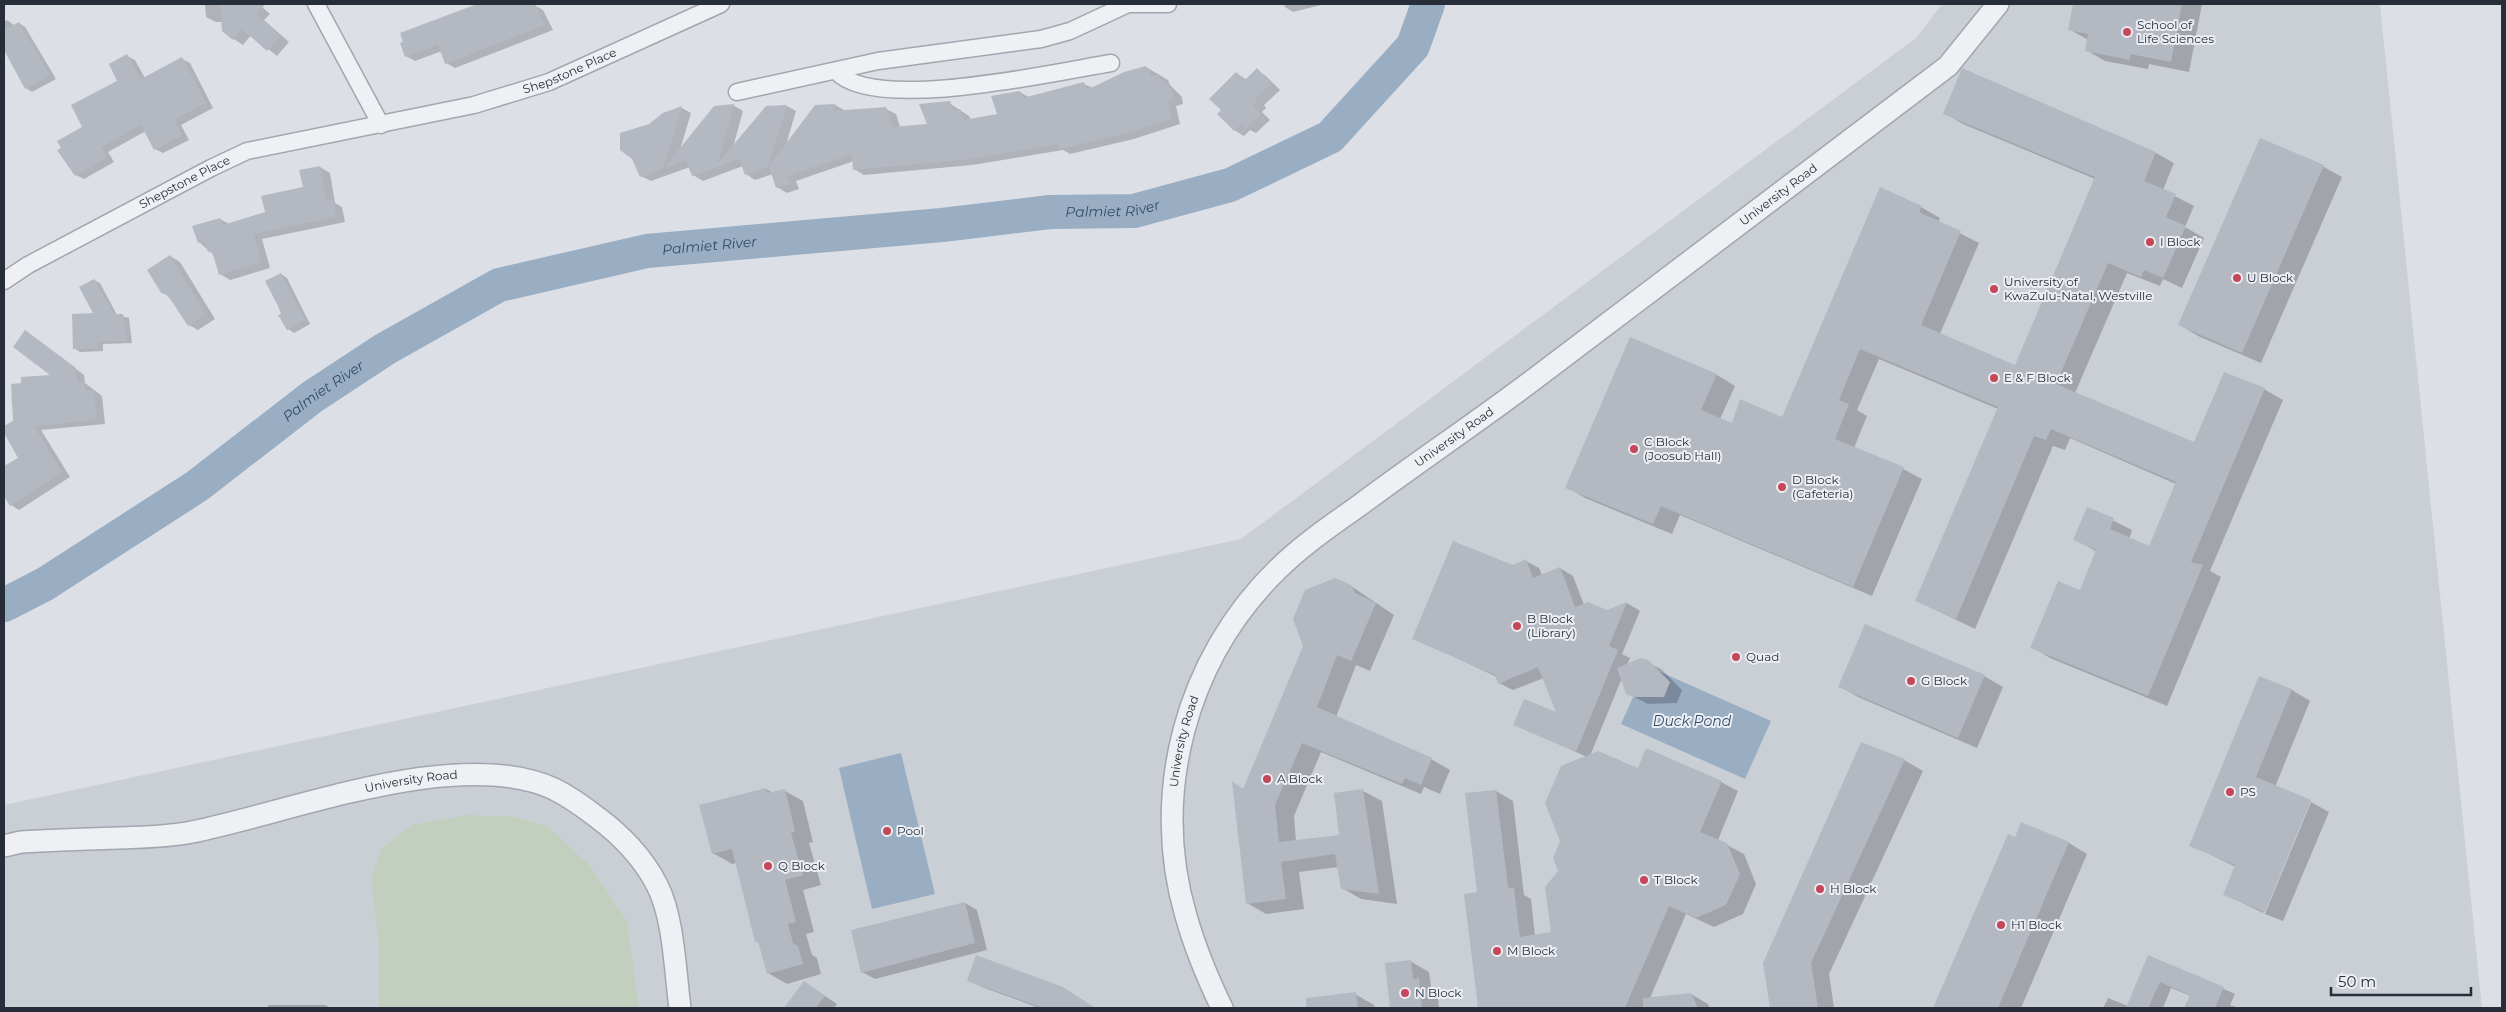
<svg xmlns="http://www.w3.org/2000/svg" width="2506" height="1012" viewBox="0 0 2506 1012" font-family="Montserrat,sans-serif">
<rect width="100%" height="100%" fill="#dcdfe5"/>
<polygon fill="#cacfd6" points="1942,4 2380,4 2482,1008 4,1008 4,805 1241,539 1916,38"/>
<polygon fill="#c2cebe" points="467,815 516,817 549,827 591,867 627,921 639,1008 379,1008 379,944 371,879 382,848 412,825"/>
<g fill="#99adc3">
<polygon points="1647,666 1771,721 1745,779 1621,724"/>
<polygon points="901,753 935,894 872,909 839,768"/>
</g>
<g fill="#0003">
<polygon points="205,4 259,4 270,14 264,20 289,42 277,56 251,35 243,45 234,39 222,22 216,22 206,17"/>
<polygon points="480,4 532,4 543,10 553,30 455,68 446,63 442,51 415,61 406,56 401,34"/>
<polygon points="1284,4 1325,4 1293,12 1285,7"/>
<polygon points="2074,4 2202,4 2189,72 2149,64 2148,69 2105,61 2086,50 2088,40 2069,29"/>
<polygon points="7,20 15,26 19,23 25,27 56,79 32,92 26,88 4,48 4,22"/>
<polygon points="127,56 135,60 145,78 182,59 190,63 213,108 181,125 189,140 163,153 155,149 146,131 108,152 114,162 84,179 76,175 84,127 119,81"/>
<polygon points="1146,67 1168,80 1170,85 1182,97 1183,104 1176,106 1180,124 1134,139 1070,154 1063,150 972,165 864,175 854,169 854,161 796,181 799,189 787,193 777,187 773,174 755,180 746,174 743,166 703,181 693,175 690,167 651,181 641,176 650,125 663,114 682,108 691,113 680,150 733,105 743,111 733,147 787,106 796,111 786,145 835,105 844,110 886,109 896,114 900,127 928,125 949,103 969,116 971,120 999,115 1020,92 1030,98 1084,84 1093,88"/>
<polygon points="1257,70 1266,76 1280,90 1264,105 1266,108 1262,112 1270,120 1256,133 1250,130 1244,136 1234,130 1222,110 1236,73 1247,80"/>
<polygon points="1963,70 2156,153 2174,163 2163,190 2194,206 2185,227 2204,238 2182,288 2163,279 2160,286 2127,273 2075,393 2195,444 2264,389 2283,400 2210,571 2221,577 2167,706 2050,658 2032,647 2080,592 2097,552 2075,539 2088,508 2132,530 2129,539 2150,548 2176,484 2070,438 2065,450 2053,446 1975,629 1917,601 1998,409 1879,359 1857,410 1867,416 1854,448 1903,469 1922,479 1872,596 1680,515 1672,534 1585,498 1567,487 1631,338 1717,375 1735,386 1720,419 1733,424 1782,418 1921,207 1940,218 1938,222 1979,243 1940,334 2016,367 2095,179 1963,124 1944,113"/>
<polygon points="2261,139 2324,167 2342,177 2261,363 2198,336 2180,325"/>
<polygon points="320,167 330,173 335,203 342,207 345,222 262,239 270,268 230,280 220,274 214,255 199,242 220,219 229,224 266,213 304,188"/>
<polygon points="170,256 180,262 215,319 198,330 189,325 170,297 163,293"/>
<polygon points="281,274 287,278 310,324 294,333 288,329 282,315"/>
<polygon points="94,280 100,283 117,315 129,318 132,343 103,344 103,351 80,352 74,348 95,315"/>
<polygon points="34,337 84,375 85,383 102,396 105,424 41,430 70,477 19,510 11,505 4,494 4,473 20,458 4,428 14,421 54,376"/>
<polygon points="1526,561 1539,568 1542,575 1560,568 1573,576 1584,605 1607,611 1627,603 1640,611 1622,654 1630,658 1627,665 1647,662 1661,669 1682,690 1677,703 1648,704 1627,693 1622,678 1590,756 1638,770 1721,782 1738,791 1718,840 1744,854 1756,884 1743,914 1714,927 1686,914 1650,998 1691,994 1708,1004 1710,1008 1480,1008 1465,895 1478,893 1496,791 1513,801 1524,895 1531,899 1535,936 1552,933 1562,841 1587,757 1515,724 1559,714 1544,678 1513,690 1499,683 1497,677 1414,638 1513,566"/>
<polygon points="1351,586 1394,615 1370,671 1356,665 1336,717 1431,759 1450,770 1440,794 1424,787 1421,794 1321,752 1294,816 1296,841 1341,836 1363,791 1382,801 1397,904 1361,899 1342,888 1338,867 1299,872 1304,909 1266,914 1247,903 1233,783 1244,790"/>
<polygon points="1984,676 2003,687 1977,748 1858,697 1839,686"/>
<polygon points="2260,677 2292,690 2310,701 2275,787 2311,801 2309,801 2263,913 2224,894 2236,867 2190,845"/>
<polygon points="1904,760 1923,771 1829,974 1834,1008 1771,1008 1765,963"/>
<polygon points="766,789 773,793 785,791 803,801 813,842 809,843 821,885 803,890 814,932 806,934 812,955 817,958 821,974 787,984 768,973 760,944 756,941 736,863 732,864 713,853"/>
<polygon points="2311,802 2329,812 2283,921 2265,914"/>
<polygon points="2022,823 2069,843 2087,854 2021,1008 1934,1008 2008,835 2015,838"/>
<polygon points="965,903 977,910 987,950 875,979 862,972"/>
<polygon points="2149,956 2235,994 2230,1005 2239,1008 2186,1008 2191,996 2171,988 2163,1008 2103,1008 2108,998 2128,1006"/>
<polygon points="1410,961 1429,972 1431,987 1437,990 1439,1008 1392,1008 1386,964"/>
<polygon points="969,980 1076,996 1095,1008 1039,1008 982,987"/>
<polygon points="804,982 837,1004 834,1008 786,1008"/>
<polygon points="1355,994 1374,1005 1375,1008 1324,1008 1323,998"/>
<polygon points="268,1005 325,1005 331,1008 268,1008"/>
</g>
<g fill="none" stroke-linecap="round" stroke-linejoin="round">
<path stroke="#99adc3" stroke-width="34" id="s1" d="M4,605L45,584L197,486L312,397L385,349L499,285L647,251L942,225L1050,212L1134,211L1230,185L1330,137L1413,46L1428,4"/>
</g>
<g fill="#b4b9c1">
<polygon points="220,4 266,4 256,14 280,36 267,51 242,29 233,40 222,31"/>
<polygon points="477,4 535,4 545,25 445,64 438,44 405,57 400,43 403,42 400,33"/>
<polygon points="2073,4 2182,4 2171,62 2130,54 2130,60 2085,51 2088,34 2068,30"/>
<polygon points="19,22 50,75 25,89 4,50 4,30"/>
<polygon points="127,54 141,79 182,57 206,103 174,120 182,135 154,150 141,125 101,147 107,157 75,176 57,150 61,148 57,141 82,127 71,105 117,81 109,64"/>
<polygon points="1146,66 1151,76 1159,74 1160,79 1172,90 1174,99 1167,101 1171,119 1123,134 1059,149 1058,144 962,160 853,170 852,154 787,176 790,184 776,188 769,166 815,105 835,104 834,111 886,107 893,127 927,124 919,104 950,101 953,111 960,109 964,120 997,114 991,96 1020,91 1023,98 1084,82 1087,90 1124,72"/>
<polygon points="1257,68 1271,84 1255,99 1257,102 1253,106 1261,114 1246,129 1241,124 1234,131 1217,114 1221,110 1209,99 1236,72 1245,80"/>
<polygon points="1962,68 2156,152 2144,181 2176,194 2166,217 2186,226 2163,278 2144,270 2141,277 2108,263 2056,384 2194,442 2224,372 2265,388 2191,562 2203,565 2148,696 2030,648 2058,581 2080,590 2096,550 2073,540 2087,507 2114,518 2110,529 2149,546 2176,482 2051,429 2046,440 2034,436 1956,619 1915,601 1998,407 1860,349 1839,400 1849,404 1835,439 1904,467 1853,587 1661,506 1653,524 1565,488 1630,337 1717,374 1701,410 1732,423 1740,399 1782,417 1880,187 1922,206 1919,212 1961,231 1921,325 2015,365 2095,177 1943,114"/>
<polygon points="734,104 718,163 766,106 787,105 768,167 745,175 739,159 692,176 686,160 664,168 714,106"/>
<polygon points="682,106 663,169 640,177 632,159 620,150 620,133 649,124 663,113"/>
<polygon points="2260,138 2324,165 2242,353 2178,325"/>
<polygon points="320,166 327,201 333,200 336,217 253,234 261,262 219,275 212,251 208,252 204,241 198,243 192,226 220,218 223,225 265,212 261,196 303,187 299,170"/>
<polygon points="170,255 206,314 188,326 171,300 164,292 162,294 147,270"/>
<polygon points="281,273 305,320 287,330 278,315 281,314 278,306 265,281"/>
<polygon points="94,279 114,314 123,314 127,341 98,342 98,349 73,349 72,314 93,313 79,287"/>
<polygon points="25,330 76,368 77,382 85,382 85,390 94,390 96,420 34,426 62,472 10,506 4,496 4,466 18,458 4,433 4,426 13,421 11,384 21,383 21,377 50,375 13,347"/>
<polygon points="1453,541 1513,565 1526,559 1533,578 1560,567 1575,607 1588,602 1607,610 1627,602 1609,646 1618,650 1576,752 1513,725 1524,699 1556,712 1538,667 1498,684 1495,675 1412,639"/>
<polygon points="1335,578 1351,585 1355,593 1376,603 1351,661 1337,655 1317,707 1432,758 1421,785 1405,778 1402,784 1302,743 1275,805 1279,842 1339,835 1334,793 1363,789 1379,894 1341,889 1335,854 1281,862 1286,899 1246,904 1232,781 1243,789 1303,646 1293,619 1305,590"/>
<polygon points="1865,624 1985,675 1958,738 1838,687"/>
<polygon points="1641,658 1648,660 1670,682 1664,697 1634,697 1626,694 1617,668"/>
<polygon points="2259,676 2292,689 2256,777 2311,800 2265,912 2223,895 2235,865 2189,846"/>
<polygon points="1861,742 1905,759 1811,963 1818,1008 1770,1008 1763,963"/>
<polygon points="1646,748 1722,781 1700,832 1727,843 1740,874 1726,905 1696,918 1669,906 1625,1008 1478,1008 1464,894 1477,892 1465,793 1496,790 1508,888 1514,888 1520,937 1551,932 1545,887 1558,871 1553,858 1560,841 1545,803 1561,766 1598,751 1638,768"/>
<polygon points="766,788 767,793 785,789 795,831 791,833 803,875 785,880 796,922 788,924 793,943 798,946 803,964 767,974 758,941 755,942 732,849 712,854 699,805"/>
<polygon points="2021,822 2069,842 1998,1008 1933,1008 2008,834 2015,837"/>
<polygon points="965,902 975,943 861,973 851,930"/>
<polygon points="976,955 1063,987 1095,1008 1043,1008 967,981"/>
<polygon points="2148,955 2224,987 2215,1008 2184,1008 2190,995 2160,982 2148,1008 2126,1008"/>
<polygon points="1411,960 1413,979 1419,978 1422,1008 1390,1008 1385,963"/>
<polygon points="804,981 825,996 816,1008 784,1008"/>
<polygon points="1356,992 1358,1008 1306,1008 1306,998"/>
<polygon points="1691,993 1698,1008 1643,1008 1643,998"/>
</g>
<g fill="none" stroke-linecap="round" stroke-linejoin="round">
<defs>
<g id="minor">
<polyline points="316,4 381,125"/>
<polyline points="1115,4 1168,4"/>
<path d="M837,72C875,113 1056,72 1111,63"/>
<polyline points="737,92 878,61 1041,39 1070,31 1126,5"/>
<path id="s2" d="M4,281L28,265L211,168L247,151L474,105L549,82L721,4"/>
</g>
<g id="tertiary">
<path id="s3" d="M4,846L21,842C54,840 86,839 119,838C143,837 168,837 192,832C292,812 458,745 554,789C570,797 584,807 598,818C621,835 644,859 657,885C674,918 675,971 680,1008"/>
<path id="s4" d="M1222,1008C1208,979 1195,948 1186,916C1150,794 1186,659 1277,570C1302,545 1332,525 1360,505C1419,461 1479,421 1537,377C1674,274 1811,170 1948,66L1998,4"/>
</g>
</defs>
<use href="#minor" stroke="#a2a6ae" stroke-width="19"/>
<use href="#tertiary" stroke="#a2a6ae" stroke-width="24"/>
<use href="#minor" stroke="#eef0f4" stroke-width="16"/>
<use href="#tertiary" stroke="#eef0f4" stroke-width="21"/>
</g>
<g fill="#c4475a" stroke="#ebeef3" stroke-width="2">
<circle cx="2127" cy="32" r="5"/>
<circle cx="2150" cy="242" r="5"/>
<circle cx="2237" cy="278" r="5"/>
<circle cx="1994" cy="289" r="5"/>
<circle cx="1994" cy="378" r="5"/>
<circle cx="1634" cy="449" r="5"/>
<circle cx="1782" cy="487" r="5"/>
<circle cx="1517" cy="626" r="5"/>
<circle cx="1736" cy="657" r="5"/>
<circle cx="1911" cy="681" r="5"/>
<circle cx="1267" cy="779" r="5"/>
<circle cx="2230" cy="792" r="5"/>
<circle cx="887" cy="831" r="5"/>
<circle cx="768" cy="866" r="5"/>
<circle cx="1644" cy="880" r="5"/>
<circle cx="1820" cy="889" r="5"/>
<circle cx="2001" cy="925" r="5"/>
<circle cx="1497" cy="951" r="5"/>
<circle cx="1405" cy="993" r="5"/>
</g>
<g text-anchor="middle" stroke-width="4" stroke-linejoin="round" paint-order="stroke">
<g font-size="12" fill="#272e3a" stroke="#ebeef3" text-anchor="start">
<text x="2137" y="29">School of<tspan x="2137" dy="14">Life Sciences</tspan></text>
<text x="2160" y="246">I Block</text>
<text x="2247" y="282">U Block</text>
<text x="2004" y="286">University of<tspan x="2004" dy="14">KwaZulu-Natal, Westville</tspan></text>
<text x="2004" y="382">E &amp; F Block</text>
<text x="1644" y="446">C Block<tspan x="1644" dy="14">(Joosub Hall)</tspan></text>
<text x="1792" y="484">D Block<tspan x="1792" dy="14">(Cafeteria)</tspan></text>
<text x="1527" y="623">B Block<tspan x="1527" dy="14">(Library)</tspan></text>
<text x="1746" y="661">Quad</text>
<text x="1921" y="685">G Block</text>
<text x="1277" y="783">A Block</text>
<text x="2240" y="796">PS</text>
<text x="897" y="835">Pool</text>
<text x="778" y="870">Q Block</text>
<text x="1654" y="884">T Block</text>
<text x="1830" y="893">H Block</text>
<text x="2011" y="929">H1 Block</text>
<text x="1507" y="955">M Block</text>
<text x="1415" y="997">N Block</text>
</g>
<g font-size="12" fill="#272e3a" stroke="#ebeef3">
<text dy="4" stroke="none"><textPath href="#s2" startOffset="609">Shepstone Place</textPath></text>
<text dy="4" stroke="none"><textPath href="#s2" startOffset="206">Shepstone Place</textPath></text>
<text dy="4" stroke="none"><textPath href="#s4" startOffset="1101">University Road</textPath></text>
<text dy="4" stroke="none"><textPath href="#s4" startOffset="696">University Road</textPath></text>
<text dy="4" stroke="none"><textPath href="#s4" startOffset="276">University Road</textPath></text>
<text dy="4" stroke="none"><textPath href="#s3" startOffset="414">University Road</textPath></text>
</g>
<g font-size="14" font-style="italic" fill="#344c6b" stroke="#ebeef3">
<text dy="5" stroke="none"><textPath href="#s1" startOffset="1210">Palmiet River</textPath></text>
<text dy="5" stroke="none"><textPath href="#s1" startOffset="805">Palmiet River</textPath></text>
<text dy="5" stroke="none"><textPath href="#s1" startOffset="385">Palmiet River</textPath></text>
<text x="1692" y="726">Duck Pond</text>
</g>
</g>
<rect width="2506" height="1012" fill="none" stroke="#272e3a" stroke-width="10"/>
<path d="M2331 987v8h140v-8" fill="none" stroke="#272e3a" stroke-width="2.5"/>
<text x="2338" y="987" font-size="15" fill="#272e3a" stroke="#ebeef3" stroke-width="4" paint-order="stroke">50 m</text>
</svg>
